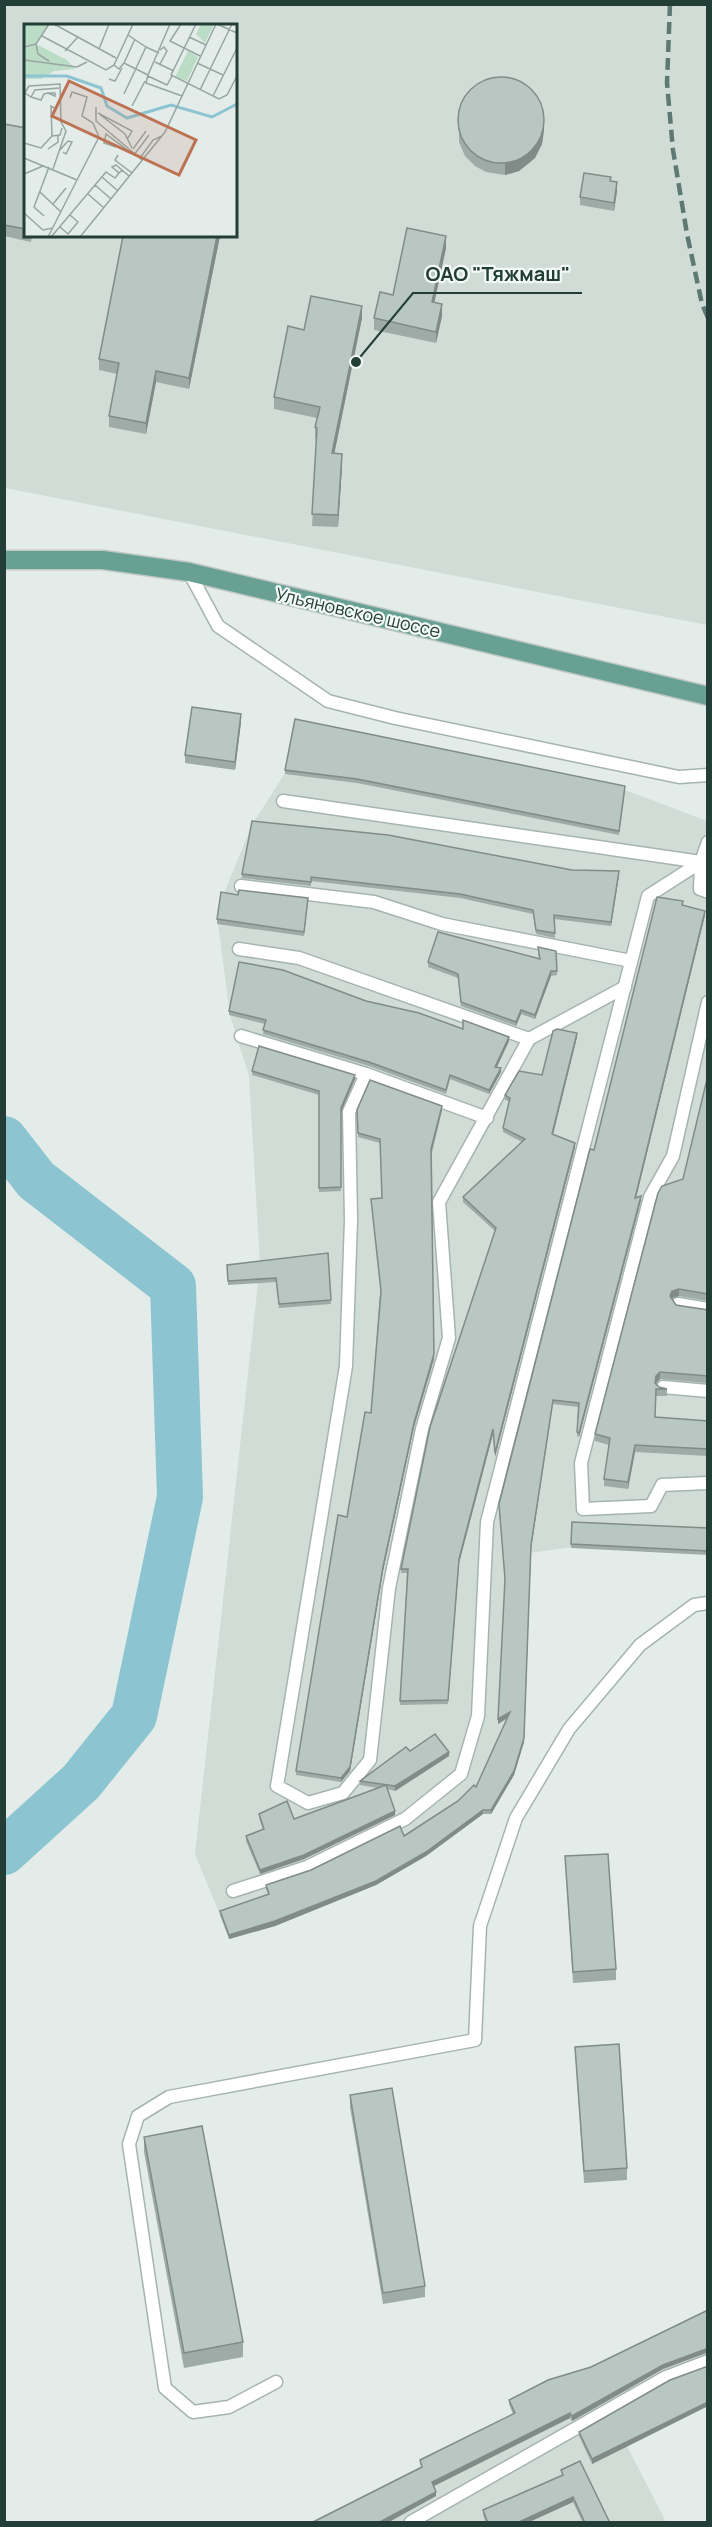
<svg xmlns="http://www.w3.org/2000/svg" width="712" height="2527" viewBox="0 0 712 2527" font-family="Manrope,sans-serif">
<rect width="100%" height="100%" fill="#e3ece8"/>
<g fill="#d1dcd7" fill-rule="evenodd">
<path d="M4,5H707V625L5,488ZM26,26H236V236H26Z"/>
<polygon points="285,773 625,790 707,821 707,1548 573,1547 529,1553 506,1757 475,1809 220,1915 195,1854 260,1265 249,1076 230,1015 218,923 222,898 252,825"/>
<polygon points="707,2330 707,2400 627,2446 666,2522 373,2522 440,2467"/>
</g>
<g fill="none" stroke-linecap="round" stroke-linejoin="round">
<polyline stroke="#8cc5d1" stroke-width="46" points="4,1139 36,1180 173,1286 180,1497 134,1716 81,1782 4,1852"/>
<defs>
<g id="lane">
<polyline points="189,572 218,626 328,701 395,718 679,777 708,775"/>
<polyline points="283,801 701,862 700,889 708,892"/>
<polyline points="241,886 374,902 442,924 631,961"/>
<polyline points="239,949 299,958 529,1039"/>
<polyline points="708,1002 673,1156 650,1197 581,1463 583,1509 651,1506 662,1485 708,1483"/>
<polyline points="241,1036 366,1074"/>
<polyline points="487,1118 366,1074 349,1112 351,1220 346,1366 277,1786 308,1803 343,1793 370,1760 389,1588 422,1429 449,1338 439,1202 529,1039 625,987"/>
<polyline points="678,1304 708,1309"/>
<polyline points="663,1387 708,1391"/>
<polyline points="233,1891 307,1867 405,1819 461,1774 478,1716 487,1522 648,896 701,862 708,842"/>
<polyline points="276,2382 229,2407 193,2412 165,2388 129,2144 138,2116 169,2097 475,2040 480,1926 516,1818 569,1729 640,1645 694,1605 708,1603"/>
<polyline points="411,2522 666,2377 708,2361"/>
</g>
<polyline id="primary" points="4,560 103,560 189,572 708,696"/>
</defs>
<use href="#lane" stroke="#a6b4af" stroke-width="15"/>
<use href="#primary" stroke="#c1c9c7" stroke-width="21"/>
<use href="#lane" stroke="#fff" stroke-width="12"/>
<use href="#primary" stroke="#68a194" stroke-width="18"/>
<polyline stroke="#5d7972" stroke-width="4.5" stroke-dasharray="12 6" stroke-linecap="butt" points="670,4 667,83 673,150 687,234 702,304 708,318"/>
</g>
<g fill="#9eaba6">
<polygon points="459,110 544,130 542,144 535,158 519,171 505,175 486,172 475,166 465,156 459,142"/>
<polygon points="4,124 26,128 26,236 32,236 31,242 4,236"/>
<polygon points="611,181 617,191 614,211 580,205 580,197"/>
<polygon points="220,236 189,389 156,382 146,434 109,427 109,416 117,374 99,370 99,359"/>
<polygon points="446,248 434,302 442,316 436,343 374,330 374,318 393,295"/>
<polygon points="362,318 334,454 342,466 338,527 312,526 317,439 315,439 315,427 317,418 274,409 274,397 304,330"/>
<polygon points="241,722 235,770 185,763 185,755"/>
<polygon points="285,770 625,791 619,835 357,783 285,774"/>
<polygon points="572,870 619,875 611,926 554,919 555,938 536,934 533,914 460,898 311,881 311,886 242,878 242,874"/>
<polygon points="308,902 304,936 217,924 217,919"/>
<polygon points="683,906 705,915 636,1198 641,1200 579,1437 577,1436 578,1407 553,1404 531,1549 524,1742 514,1775 491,1814 483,1814 426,1856 376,1885 275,1926 229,1939 220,1915 220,1911 268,1894 266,1889 266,1885 311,1870 404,1836 458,1801 476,1787 508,1718 498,1724 594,1150"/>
<polygon points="538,947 556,951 557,975 551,976 535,1019 521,1014 516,1026 461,1006 458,978 428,967 428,962 539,959"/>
<polygon points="366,1001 463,1029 509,1041 497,1067 501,1072 489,1094 450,1079 446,1094 369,1066 263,1034 265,1024 229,1015 229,1011"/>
<polygon points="577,1037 553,1135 575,1147 495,1457 493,1434 459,1563 448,1704 400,1705 407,1573 401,1573 401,1569 495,1231 463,1202 463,1197 522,1142 503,1132 503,1128 509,1101 505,1100 505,1095 542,1075"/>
<polygon points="252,1071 355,1079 341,1112 341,1191 319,1192 319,1095 252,1075"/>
<polygon points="708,1075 708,1301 679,1296 672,1299 676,1305 708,1310 708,1383 660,1379 656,1384 659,1387 667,1389 667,1396 656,1396 655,1417 708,1421 708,1456 635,1452 628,1489 604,1486 604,1479 609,1445 595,1441 595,1434 683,1179"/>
<polygon points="357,1110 442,1110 432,1153 434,1359 414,1427 383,1571 350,1771 341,1782 296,1775 296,1771 347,1517 371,1413 380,1294 382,1198 380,1143 358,1137"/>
<polygon points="328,1253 331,1304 279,1308 276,1282 228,1285 227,1265"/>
<polygon points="572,1522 708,1528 708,1555 571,1548"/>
<polygon points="410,1751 449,1756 395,1791 387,1789 395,1815 304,1859 260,1874 246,1841 246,1836 263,1830 259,1818 259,1814 294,1819 378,1788 360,1785 360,1781"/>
<polygon points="565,1856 616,1969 616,1980 573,1983"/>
<polygon points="575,2047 627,2168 627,2180 584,2183"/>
<polygon points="350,2095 425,2286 425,2297 383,2304 350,2107"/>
<polygon points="144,2137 243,2342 243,2357 184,2368 144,2152"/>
<polygon points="708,2310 708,2354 706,2353 663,2369 572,2421 570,2418 434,2486 436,2496 387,2523 311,2523 421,2467 420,2460 513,2414 509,2404 509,2400 591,2367"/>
<polygon points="708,2366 708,2406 592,2464 579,2436 579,2432"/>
<polygon points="561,2470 610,2523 583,2523 573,2502 527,2523 486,2523 483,2515 483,2510 562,2476"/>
</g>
<g fill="#818b87">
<polygon points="544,118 544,130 542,144 535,158 519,171 505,175 505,163"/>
<polygon points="617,182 617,191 614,211 614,203"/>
<polygon points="217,236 220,236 189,389 189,378"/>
<polygon points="446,236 446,248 432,314 432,302"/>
<polygon points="442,304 442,316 436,343 436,332"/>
<polygon points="362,306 362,318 332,465 332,453"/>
<polygon points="156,371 156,382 146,434 146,423"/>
<polygon points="342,454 342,466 338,527 338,515"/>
<polygon points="241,714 241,722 235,770 235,762"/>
<polygon points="619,871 619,875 611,926 611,922"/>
<polygon points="705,911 705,915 635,1202 635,1198"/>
<polygon points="551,971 551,976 535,1019 535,1015"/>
<polygon points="521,1010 521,1014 516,1026 516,1022"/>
<polygon points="577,1033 577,1037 552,1138 552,1134"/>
<polygon points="509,1037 509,1041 495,1071 495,1067"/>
<polygon points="501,1068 501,1072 489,1094 489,1090"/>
<polygon points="355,1075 355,1079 341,1112 341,1108"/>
<polygon points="442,1106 442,1110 431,1153 431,1149"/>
<polygon points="575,1143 575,1147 495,1457 495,1453"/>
<polygon points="641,1196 641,1200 579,1437 579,1433"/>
<polygon points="679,1289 679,1296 672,1298 670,1303 670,1296 672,1291"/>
<polygon points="434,1354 434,1359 414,1427 383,1571 350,1771 341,1782 341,1778 383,1567 414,1423"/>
<polygon points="660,1372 660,1379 656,1383 655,1390 656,1376"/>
<polygon points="553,1400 531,1549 524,1742 514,1775 491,1814 491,1810 514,1771 531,1545"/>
<polygon points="493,1429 493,1434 459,1563 448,1704 459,1559"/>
<polygon points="635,1445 635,1452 628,1489 628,1482"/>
<polygon points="510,1712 510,1716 498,1724 498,1719"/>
<polygon points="449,1752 449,1756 395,1791 395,1786"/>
<polygon points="483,1810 483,1814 426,1856 376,1885 275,1926 229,1939 229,1935"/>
<polygon points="395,1811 395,1815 304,1859 260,1874 260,1870"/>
<polygon points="706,2349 706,2353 663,2369 572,2421 572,2416 663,2365"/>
<polygon points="708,2402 708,2406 592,2464 592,2459"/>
<polygon points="570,2413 570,2418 432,2487 432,2482"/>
<polygon points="436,2492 436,2496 387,2523 378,2523"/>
<polygon points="573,2497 573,2502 527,2523 517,2523"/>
</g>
<g fill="#b8c7c1" stroke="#818b87" stroke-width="1.5">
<circle cx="501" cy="120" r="43"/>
<polygon points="4,124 26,128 26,229 4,225"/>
<polygon points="584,173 611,177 610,181 617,182 614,203 580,197"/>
<polygon points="407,228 446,236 432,302 442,304 436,332 374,318 380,292 393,295"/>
<polygon points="123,236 217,236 189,378 156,371 146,423 109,416 119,363 99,359"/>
<polygon points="311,296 362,306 332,453 342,454 338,515 312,514 317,428 315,427 320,407 274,397 288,326 304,330"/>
<polygon points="192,707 241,714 235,762 185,755"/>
<polygon points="295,719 625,786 619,831 357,779 285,770"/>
<polygon points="252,821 388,835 572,870 619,871 611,922 554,915 555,933 536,930 533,910 460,894 311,877 311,882 242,874"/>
<polygon points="239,890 308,898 304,932 217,919 221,892 238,895"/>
<polygon points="657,897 683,901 682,905 705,911 635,1198 641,1196 579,1433 577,1432 579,1403 553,1400 531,1545 524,1738 514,1771 491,1810 483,1810 426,1852 376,1881 275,1921 229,1935 220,1911 269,1894 266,1885 311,1870 400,1826 404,1836 458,1801 474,1785 476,1787 510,1712 498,1719 505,1579 499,1504 590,1149 594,1150"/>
<polygon points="438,932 540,959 538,947 556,951 557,971 551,971 535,1015 521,1010 516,1022 461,1002 458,974 428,962"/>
<polygon points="239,962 283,970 366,1001 419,1013 463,1029 463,1020 509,1037 495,1067 501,1068 489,1090 450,1075 446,1090 369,1062 263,1030 266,1020 229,1011"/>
<polygon points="557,1029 577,1033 552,1134 575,1143 495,1453 493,1429 459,1559 448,1700 400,1701 408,1569 401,1569 430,1427 496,1228 463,1197 525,1139 503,1128 510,1098 505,1095 519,1071 542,1075 553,1031"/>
<polygon points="259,1046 355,1075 341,1108 341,1187 319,1188 319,1091 252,1071"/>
<polygon points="708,1075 708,1294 679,1289 672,1291 670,1296 676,1305 708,1310 708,1376 660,1372 656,1376 655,1383 659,1387 667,1389 656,1389 655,1417 708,1421 708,1449 635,1445 628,1482 604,1479 610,1438 595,1434 658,1193 662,1186 683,1179"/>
<polygon points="370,1080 442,1106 431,1149 434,1354 414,1423 383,1567 350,1767 341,1778 296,1771 338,1515 347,1517 365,1412 371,1413 381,1291 371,1199 382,1198 380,1139 358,1133 357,1110"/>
<polygon points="328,1253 331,1300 279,1304 276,1278 228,1281 227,1265"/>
<polygon points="572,1522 708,1528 708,1551 571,1544"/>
<polygon points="435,1734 449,1752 395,1786 360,1781 406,1747 410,1751"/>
<polygon points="386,1785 395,1811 304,1855 260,1870 246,1836 264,1829 259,1814 287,1801 294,1819"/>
<polygon points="608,1854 616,1969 573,1972 565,1856"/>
<polygon points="619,2044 627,2168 584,2171 575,2047"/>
<polygon points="392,2088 425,2286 383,2293 350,2095"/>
<polygon points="202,2126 243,2342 184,2353 144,2137"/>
<polygon points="708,2310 708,2349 706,2349 663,2365 572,2416 570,2413 432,2482 436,2492 378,2523 311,2523 422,2467 420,2460 515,2413 509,2400 548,2380 591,2367"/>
<polygon points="708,2366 708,2402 592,2459 579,2432 670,2380"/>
<polygon points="580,2461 610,2523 585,2523 573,2497 517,2523 488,2523 483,2510 563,2475 561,2470"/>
</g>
<g text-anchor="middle" stroke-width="4.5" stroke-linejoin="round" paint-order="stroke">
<g font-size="18" fill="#233d37" stroke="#f3f9f6">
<text transform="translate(358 613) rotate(13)" y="6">Ульяновское шоссе</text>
</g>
</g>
<g transform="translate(24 24)">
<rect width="213" height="213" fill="#e3ece8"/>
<path d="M0,0H25L12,20L43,36L51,45L30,47L17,55H0ZM177,0H190L181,19L172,10ZM164,27L174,33L163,57L151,53Z" fill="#bcddc5"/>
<path fill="none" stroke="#8cc5d1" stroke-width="3" d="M0,52H43L77,64L83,82L103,94L147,81L188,93L213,80"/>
<path fill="none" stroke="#96a6a1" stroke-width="1.5" d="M30,0L92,34M157,0L146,17L176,32M172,0L147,51L195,75L203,71L213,52M193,0L213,9M104,11L122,23M18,12L82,46L90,41L109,0M165,13L182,21M12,20L14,30L25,37M0,23L12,20L25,0M75,25L85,0M136,26L140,23L143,27L136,40M41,27L54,13M0,36L53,43L63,38M131,38L150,47M100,39L111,15M173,39L199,51M90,41L95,45L100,39L124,51L122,59L158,72M124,51L146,0M124,52L143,61L148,52M85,55L91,57L98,44M176,66L208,0M1,69L7,73L11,66L35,64M0,70L5,62L36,60L37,98L42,107L29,145M100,70L122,23L135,29M189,72L213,24M7,73L17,76L20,70L24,69H31V72L24,69M46,74L48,68L63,73L58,92L69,99L75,113L53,156M108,82L121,57M72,83V97L118,136M28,112L27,82L32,85M104,114L108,107L74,89L101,110L108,124M0,119L17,124L28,112L36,111L38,104M92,123L80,119L82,110L110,131L125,111M24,125L34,118V112M109,125L122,107M35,127L44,117L48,118L42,130L39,128M94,131L91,136L108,149M0,134L53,156L24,213M116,134L129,116L138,112M98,146L95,149L88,143L92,141L105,152M0,150L19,142M78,153L94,167M71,161L87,175M16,168L37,188M64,170L80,184M29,180L42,164M0,189L19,206L29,204M20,192L10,183L25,143M36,203L44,210L54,198L46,191M27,213L82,148L91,154L95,149M56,213L141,108L192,0"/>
<path fill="#bd7254" fill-opacity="0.15" stroke="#bd7254" stroke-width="3" d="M45,57L172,116L155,151L28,92Z"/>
<rect width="213" height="213" fill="none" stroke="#233d37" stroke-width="3"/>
</g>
<path fill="none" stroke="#233d37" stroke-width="2" d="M356 362L413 293H582"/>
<circle fill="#233d37" stroke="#f3f9f6" stroke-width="2" cx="356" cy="362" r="6"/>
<g font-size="20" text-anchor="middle" font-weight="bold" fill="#233d37" stroke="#f3f9f6" stroke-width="4.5" stroke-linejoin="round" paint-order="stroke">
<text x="498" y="281">ОАО "Тяжмаш"</text>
</g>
<rect width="712" height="2527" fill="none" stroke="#233d37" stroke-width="12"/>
</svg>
